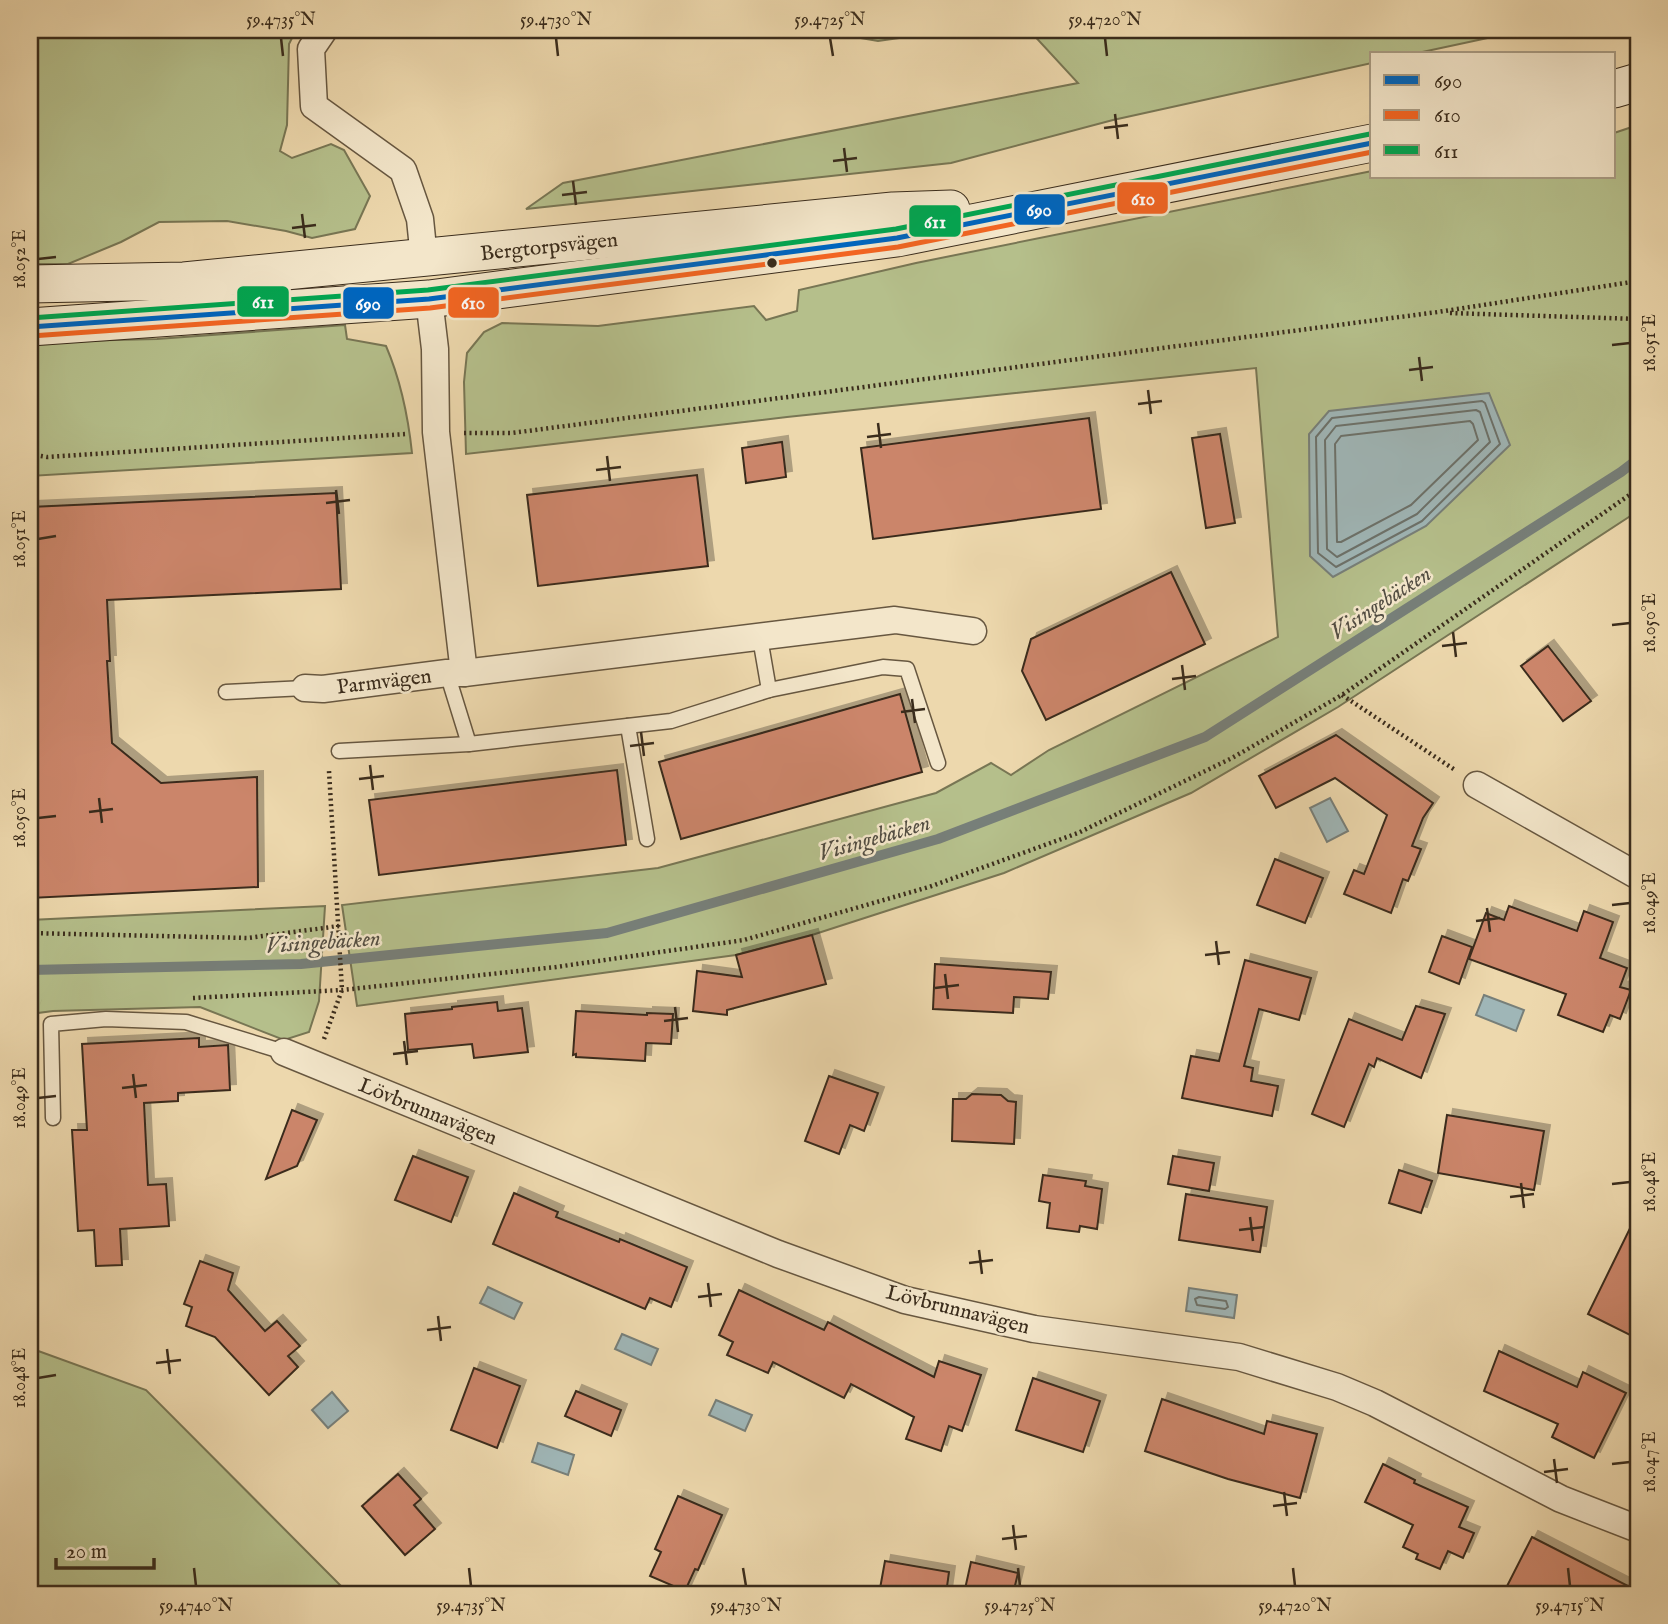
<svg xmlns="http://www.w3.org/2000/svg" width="1668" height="1624" viewBox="0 0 1668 1624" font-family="'IM FELL English',serif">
<defs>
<filter id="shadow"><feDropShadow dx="6" dy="-6" stdDeviation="0" flood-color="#0004"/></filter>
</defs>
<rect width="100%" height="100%" fill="#edd8ad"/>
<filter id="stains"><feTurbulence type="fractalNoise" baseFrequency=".00286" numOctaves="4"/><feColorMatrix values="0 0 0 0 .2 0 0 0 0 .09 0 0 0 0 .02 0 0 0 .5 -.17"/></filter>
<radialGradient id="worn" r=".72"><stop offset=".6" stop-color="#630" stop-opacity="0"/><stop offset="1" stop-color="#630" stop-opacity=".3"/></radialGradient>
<g fill="#b5bf8b" stroke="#787654" stroke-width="2">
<polygon points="30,30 296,30 289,44 287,125 280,151 292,158 331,144 344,150 370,196 355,229 312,238 286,231 227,221 159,222 121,242 68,264 30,264"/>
<polygon points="814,30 956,30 878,41"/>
<polygon points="1029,30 1525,30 1413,54 1372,54 1372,63 1113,120 951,163 526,209 563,183 1078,83"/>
<polygon points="1638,125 1638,511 1338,707 1191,793 1004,873 812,935 736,955 357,1006 342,905 658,868 936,793 991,763 1011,775 1049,750 1278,637 1256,368 787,417 466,454 464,382 467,353 484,332 502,323 598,326 754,306 766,320 797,311 799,290 916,263 1372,171 1372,177 1614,177 1614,133"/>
<path d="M345,325L347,339L386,346C401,381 408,415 412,453L30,476V342L157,339Z"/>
<polygon points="325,906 319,1001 309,1032 284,1040 200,1007 53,1011 30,1014 30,920"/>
<polygon points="30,1348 146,1390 349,1594 30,1594"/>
</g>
<g fill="#9fb6b7" stroke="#777f79" stroke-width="2">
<polygon points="1489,393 1510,445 1426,526 1333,577 1310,556 1309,434 1329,411"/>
<polygon points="1330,798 1348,831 1327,842 1310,808"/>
<polygon points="1484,995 1524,1010 1516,1031 1476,1015"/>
<polygon points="488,1287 522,1303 514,1319 480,1303"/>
<polygon points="1189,1288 1237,1295 1234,1318 1186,1311"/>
<polygon points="622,1334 658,1349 651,1365 615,1349"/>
<polygon points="332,1392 348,1411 328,1428 312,1410"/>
<polygon points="716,1400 752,1415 745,1431 709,1415"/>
<polygon points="538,1443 574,1455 568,1475 532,1462"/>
</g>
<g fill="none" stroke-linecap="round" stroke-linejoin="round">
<g stroke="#6c716a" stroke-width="2">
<polygon points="1482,401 1485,403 1500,444 1422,521 1336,567 1318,553 1316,437 1332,418"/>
<polygon points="1476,410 1480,412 1490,442 1417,514 1337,557 1327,549 1325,440 1336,426"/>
<polygon points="1470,421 1473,424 1478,440 1411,505 1341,542 1337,542 1335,444 1341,436"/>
<polygon points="1199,1297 1226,1301 1228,1307 1225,1309 1197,1305 1195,1299"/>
</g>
<polyline stroke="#777f79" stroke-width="10" points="30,970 301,964 607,933 938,839 1205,737 1621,472 1638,459"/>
</g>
<g fill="#cb856a" stroke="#3a2c1c" stroke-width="2" filter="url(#shadow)">
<polygon points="1089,418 1101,509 873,539 861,448"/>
<polygon points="1220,434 1235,523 1206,528 1192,438"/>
<polygon points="782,442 786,477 746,483 742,448"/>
<polygon points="697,475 708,566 538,586 527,495"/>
<polygon points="336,493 341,589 107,600 110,661 107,661 112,743 161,783 257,777 258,887 30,898 30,507"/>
<polygon points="1171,572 1205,644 1046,720 1022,671 1031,639"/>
<polygon points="1548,646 1591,701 1563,721 1521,666"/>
<polygon points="900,694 922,772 681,839 659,762"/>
<polygon points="1336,735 1433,803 1423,818 1412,846 1421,849 1408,881 1403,879 1391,913 1344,894 1354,870 1364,874 1387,815 1335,778 1276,808 1259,776"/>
<polygon points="617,770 626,845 379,875 369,800"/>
<polygon points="1275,859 1323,878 1305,923 1257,905"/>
<polygon points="1509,906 1577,931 1584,911 1613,922 1600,958 1627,968 1620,987 1631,990 1620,1019 1610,1015 1603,1032 1558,1015 1566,994 1469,959 1486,913 1504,920"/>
<polygon points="812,935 826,984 727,1010 727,1015 693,1011 697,971 742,977 736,955"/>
<polygon points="1442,936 1472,947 1459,984 1429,972"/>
<polygon points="1245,960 1311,978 1299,1020 1259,1009 1244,1066 1253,1068 1251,1081 1278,1086 1272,1116 1182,1098 1191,1056 1219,1061"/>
<polygon points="935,964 1051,972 1048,999 1014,997 1013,1013 933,1009"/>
<polygon points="497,1002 498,1011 522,1008 528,1052 474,1058 472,1044 408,1050 405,1014 452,1009 452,1007"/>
<polygon points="1416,1006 1445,1014 1421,1078 1377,1058 1374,1067 1369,1064 1344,1127 1312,1114 1349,1019 1402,1040"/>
<polygon points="576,1011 647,1015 647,1013 673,1014 671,1044 646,1043 645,1061 576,1057 576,1054 573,1055"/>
<polygon points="199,1038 199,1047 228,1045 230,1090 178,1093 178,1101 144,1103 148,1185 166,1184 169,1226 120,1229 122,1265 96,1266 94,1230 78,1231 72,1130 87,1130 82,1044"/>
<polygon points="829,1076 878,1093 864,1131 850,1125 839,1154 805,1141"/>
<polygon points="972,1094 1001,1095 1008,1101 1016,1102 1014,1144 952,1141 953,1099 966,1099"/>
<polygon points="292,1110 317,1120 297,1166 266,1179"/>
<polygon points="1447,1115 1544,1131 1534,1190 1438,1173"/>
<polygon points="413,1156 468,1177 451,1222 395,1200"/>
<polygon points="1173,1156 1214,1163 1209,1191 1168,1184"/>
<polygon points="1399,1170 1432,1181 1421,1213 1389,1203"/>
<polygon points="1043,1175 1086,1181 1085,1186 1102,1189 1097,1229 1080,1226 1079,1232 1047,1228 1050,1203 1039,1201"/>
<polygon points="514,1193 558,1212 556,1217 619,1242 620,1239 687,1267 671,1307 650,1298 645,1309 493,1244"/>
<polygon points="1186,1194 1267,1207 1260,1252 1179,1240"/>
<polygon points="1638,1212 1638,1339 1588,1314"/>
<polygon points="200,1261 233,1273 228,1290 265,1331 277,1321 300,1346 288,1356 298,1367 269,1395 215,1337 186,1326 192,1307 184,1304"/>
<polygon points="739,1290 824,1330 828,1322 934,1377 939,1361 981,1375 962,1431 949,1426 941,1451 906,1439 914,1417 851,1384 844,1398 773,1362 768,1373 727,1355 733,1342 719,1335"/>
<polygon points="1499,1351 1577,1387 1583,1372 1626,1393 1594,1458 1552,1437 1558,1424 1484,1391"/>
<polygon points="474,1368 520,1386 497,1448 451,1430"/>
<polygon points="1033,1378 1100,1401 1083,1452 1016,1430"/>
<polygon points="576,1391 621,1410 611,1436 565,1416"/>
<polygon points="1162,1399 1264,1434 1267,1421 1317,1434 1300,1498 1228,1479 1145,1451"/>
<polygon points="1383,1464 1415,1480 1414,1483 1468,1507 1459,1527 1474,1533 1463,1558 1448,1551 1440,1569 1416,1559 1418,1554 1403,1547 1413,1525 1365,1502"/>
<polygon points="398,1474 421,1499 414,1505 435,1529 405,1555 362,1506"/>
<polygon points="678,1496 722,1515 698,1570 695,1569 685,1591 650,1576 661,1552 655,1549"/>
<polygon points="1532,1537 1638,1591 1638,1594 1503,1594"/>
<polygon points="885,1561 949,1572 946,1594 879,1594"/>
<polygon points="971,1562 1018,1573 1013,1594 988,1594 965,1589"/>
</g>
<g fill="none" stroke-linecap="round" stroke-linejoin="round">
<defs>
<g id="service">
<polyline points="760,638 769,690"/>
<polyline points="447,673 469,744"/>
<polyline points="226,692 305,688"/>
<polyline points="628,726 647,839"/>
<polyline points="339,751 469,744 671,721 769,690 883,667 907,669 938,763"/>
<polyline points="53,1118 51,1024 106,1019 186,1022 284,1052"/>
</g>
<g id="minor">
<polyline points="324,30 311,49 314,106 403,170 420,219 424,258"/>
<polyline points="429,299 435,349 436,432 464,673"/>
<polyline points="305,688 323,689 447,673 464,673 895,620 973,631"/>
<polyline points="1477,785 1638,876"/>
<polyline points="284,1052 778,1254 905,1300 1034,1329 1239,1357 1337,1387 1375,1403 1561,1499 1638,1529"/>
</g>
<g id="secondary">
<polyline points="1614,89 1638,82"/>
<polyline points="30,284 184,281 893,211 951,209"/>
<polyline points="30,327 429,299 897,238 1372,143"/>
</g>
</defs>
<use href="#service" stroke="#675740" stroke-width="17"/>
<use href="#minor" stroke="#675740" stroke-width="29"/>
<use href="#secondary" stroke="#3a2c1c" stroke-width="39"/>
<g stroke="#3a2c1c" stroke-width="4.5" stroke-dasharray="2 3.5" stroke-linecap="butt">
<polyline points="1450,313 1638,319"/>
<polyline points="464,433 512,433 1438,312 1638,281"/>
<polyline points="30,454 47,457 406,434"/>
<polyline points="1342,695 1455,770"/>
<polyline points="30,933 248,938 339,926"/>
<polyline points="193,998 342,990 556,967 744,940 929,887 1078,833 1232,758 1342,695 1638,489"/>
<polyline points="30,1001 41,1002"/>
<polyline points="324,1039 342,990 329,771"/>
</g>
<use href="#service" stroke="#f3e6ca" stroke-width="14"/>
<use href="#minor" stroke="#f3e6ca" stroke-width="26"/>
<use href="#secondary" stroke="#f3e6ca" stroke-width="37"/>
<defs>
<polyline id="bus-1" points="30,327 429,299 897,238 1372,143"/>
<polyline id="bus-2" points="31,336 430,308 898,247 1372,152"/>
<polyline id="bus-3" points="30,318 428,290 896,229 1370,134"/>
</defs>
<use href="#bus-1" stroke="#f3e6ca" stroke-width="10"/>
<use href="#bus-2" stroke="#f3e6ca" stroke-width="10"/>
<use href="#bus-3" stroke="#f3e6ca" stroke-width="10"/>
<use href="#bus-1" stroke="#0065bd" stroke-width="5"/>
<use href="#bus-2" stroke="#f26522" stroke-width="5"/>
<use href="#bus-3" stroke="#00a651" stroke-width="5"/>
</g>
<path fill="none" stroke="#3a2c1c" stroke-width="2.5" d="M281,38L283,56M556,38L558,56M830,38L833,56M1105,38L1107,56M1115,114L1118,139M1104,128L1128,125M844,148L847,172M833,161L857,158M573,181L576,205M562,195L587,192M302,214L305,238M292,228L316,225M38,259L56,257M1612,345L1630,343M1419,357L1422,381M1409,370L1433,367M1148,390L1151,414M1138,404L1162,401M878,423L881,448M867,437L891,434M607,456L610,481M596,470L621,467M336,490L339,514M326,503L350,500M38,539L56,536M1612,625L1630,623M1453,632L1456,657M1442,646L1467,643M1182,665L1185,690M1172,679L1196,676M912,699L915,723M901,712L925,709M641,732L644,756M630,746L654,743M370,765L373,790M359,779L384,776M99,798L102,823M89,812L113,809M38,818L56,816M1612,905L1630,903M1487,908L1490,932M1476,921L1500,918M1216,941L1219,965M1205,955L1230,952M945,974L948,999M935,988L959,985M675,1007L678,1032M664,1021L688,1018M404,1041L407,1065M393,1054L418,1051M133,1074L136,1098M122,1088L147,1085M38,1098L56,1096M1521,1183L1524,1208M1612,1184L1630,1182M1510,1197L1534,1194M1250,1217L1253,1241M1239,1230L1264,1227M979,1250L982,1274M969,1263L993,1260M708,1283L711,1307M698,1297L722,1294M438,1316L441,1341M427,1330L451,1327M167,1349L170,1374M156,1363L181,1360M38,1378L56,1375M1554,1459L1557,1483M1612,1464L1630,1462M1544,1472L1568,1469M1284,1492L1287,1516M1273,1506L1297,1503M1013,1525L1016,1550M1002,1539L1027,1536M194,1568L196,1586M469,1568L471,1586M743,1568L746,1586M1018,1568L1020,1586M1293,1568L1295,1586M1568,1568L1570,1586"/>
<circle fill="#3a2c1c" stroke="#f3e6ca" stroke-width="2.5" cx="772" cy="263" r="6"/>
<g text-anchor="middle" stroke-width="5" stroke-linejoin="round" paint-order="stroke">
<g font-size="21" fill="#3a2c1c" stroke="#f3e6ca">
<text transform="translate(549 246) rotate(-6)" y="7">Bergtorpsvägen</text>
<text transform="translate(384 681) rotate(-7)" y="7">Parmvägen</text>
<text transform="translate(428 1111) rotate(22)" y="7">Lövbrunnavägen</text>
<text transform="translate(958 1309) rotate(14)" y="7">Lövbrunnavägen</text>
</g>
<g font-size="23" font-style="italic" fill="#534e43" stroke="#f3e6ca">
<text transform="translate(1380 602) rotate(-33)" y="8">Visingebäcken</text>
<text transform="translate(874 837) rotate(-16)" y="8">Visingebäcken</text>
<text transform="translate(323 941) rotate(-4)" y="8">Visingebäcken</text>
</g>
</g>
<g stroke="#f3e6ca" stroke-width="2.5">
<rect x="1116" y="181" width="53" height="34" rx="7" fill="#f26522"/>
<rect x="1013" y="193" width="53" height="33" rx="7" fill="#0065bd"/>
<rect x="908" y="204" width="54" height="34" rx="7" fill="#00a651"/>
<rect x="236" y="285" width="54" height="33" rx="7" fill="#00a651"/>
<rect x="447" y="286" width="53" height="33" rx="7" fill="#f26522"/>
<rect x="342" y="286" width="53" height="34" rx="7" fill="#0065bd"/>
</g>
<g font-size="19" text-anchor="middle" font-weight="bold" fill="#fff">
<text x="1143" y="205">610</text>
<text x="1039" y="216">690</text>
<text x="935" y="228">611</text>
<text x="263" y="308">611</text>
<text x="473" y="309">610</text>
<text x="368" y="310">690</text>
</g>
<rect width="1668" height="1624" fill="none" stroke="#edd8ad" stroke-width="77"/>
<rect x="1370" y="52" width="245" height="126" fill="#f3e6ca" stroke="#a99c84" stroke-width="2"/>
<rect x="1384" y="75" width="35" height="10" fill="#0065bd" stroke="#a99c84" stroke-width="2"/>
<text x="1434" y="88" font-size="21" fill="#3a2c1c">690</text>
<rect x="1384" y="110" width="35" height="10" fill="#f26522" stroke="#a99c84" stroke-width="2"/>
<text x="1434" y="122" font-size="21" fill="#3a2c1c">610</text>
<rect x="1384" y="145" width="35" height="10" fill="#00a651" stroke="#a99c84" stroke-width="2"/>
<text x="1434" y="158" font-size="21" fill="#3a2c1c">611</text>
<path d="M56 1558v10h98v-10" fill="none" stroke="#3a2c1c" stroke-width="3.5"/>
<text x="66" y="1558" font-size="21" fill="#3a2c1c" stroke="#f3e6ca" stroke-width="5" paint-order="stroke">20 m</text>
<rect x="38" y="38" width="1592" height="1548" fill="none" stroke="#3a2c1c" stroke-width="2.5"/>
<g font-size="18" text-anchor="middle" fill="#3a2c1c">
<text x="281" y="25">59.4735°N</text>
<text x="556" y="25">59.4730°N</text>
<text x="830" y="25">59.4725°N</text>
<text x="1105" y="25">59.4720°N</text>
<text transform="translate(19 259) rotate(-90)" y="6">18.052°E</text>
<text transform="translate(1649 343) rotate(-90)" y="6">18.051°E</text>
<text transform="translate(19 539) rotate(-90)" y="6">18.051°E</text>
<text transform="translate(1649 623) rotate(-90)" y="6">18.050°E</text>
<text transform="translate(19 818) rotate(-90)" y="6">18.050°E</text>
<text transform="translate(1649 903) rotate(-90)" y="6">18.049°E</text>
<text transform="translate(19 1098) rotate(-90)" y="6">18.049°E</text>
<text transform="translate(1649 1182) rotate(-90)" y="6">18.048°E</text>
<text transform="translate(19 1378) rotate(-90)" y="6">18.048°E</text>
<text transform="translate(1649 1462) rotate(-90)" y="6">18.047°E</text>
<text x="196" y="1611">59.4740°N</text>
<text x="471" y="1611">59.4735°N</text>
<text x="746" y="1611">59.4730°N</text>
<text x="1020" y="1611">59.4725°N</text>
<text x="1295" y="1611">59.4720°N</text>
<text x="1570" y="1611">59.4715°N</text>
</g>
<rect width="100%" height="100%" filter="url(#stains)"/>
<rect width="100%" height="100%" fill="url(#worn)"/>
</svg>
